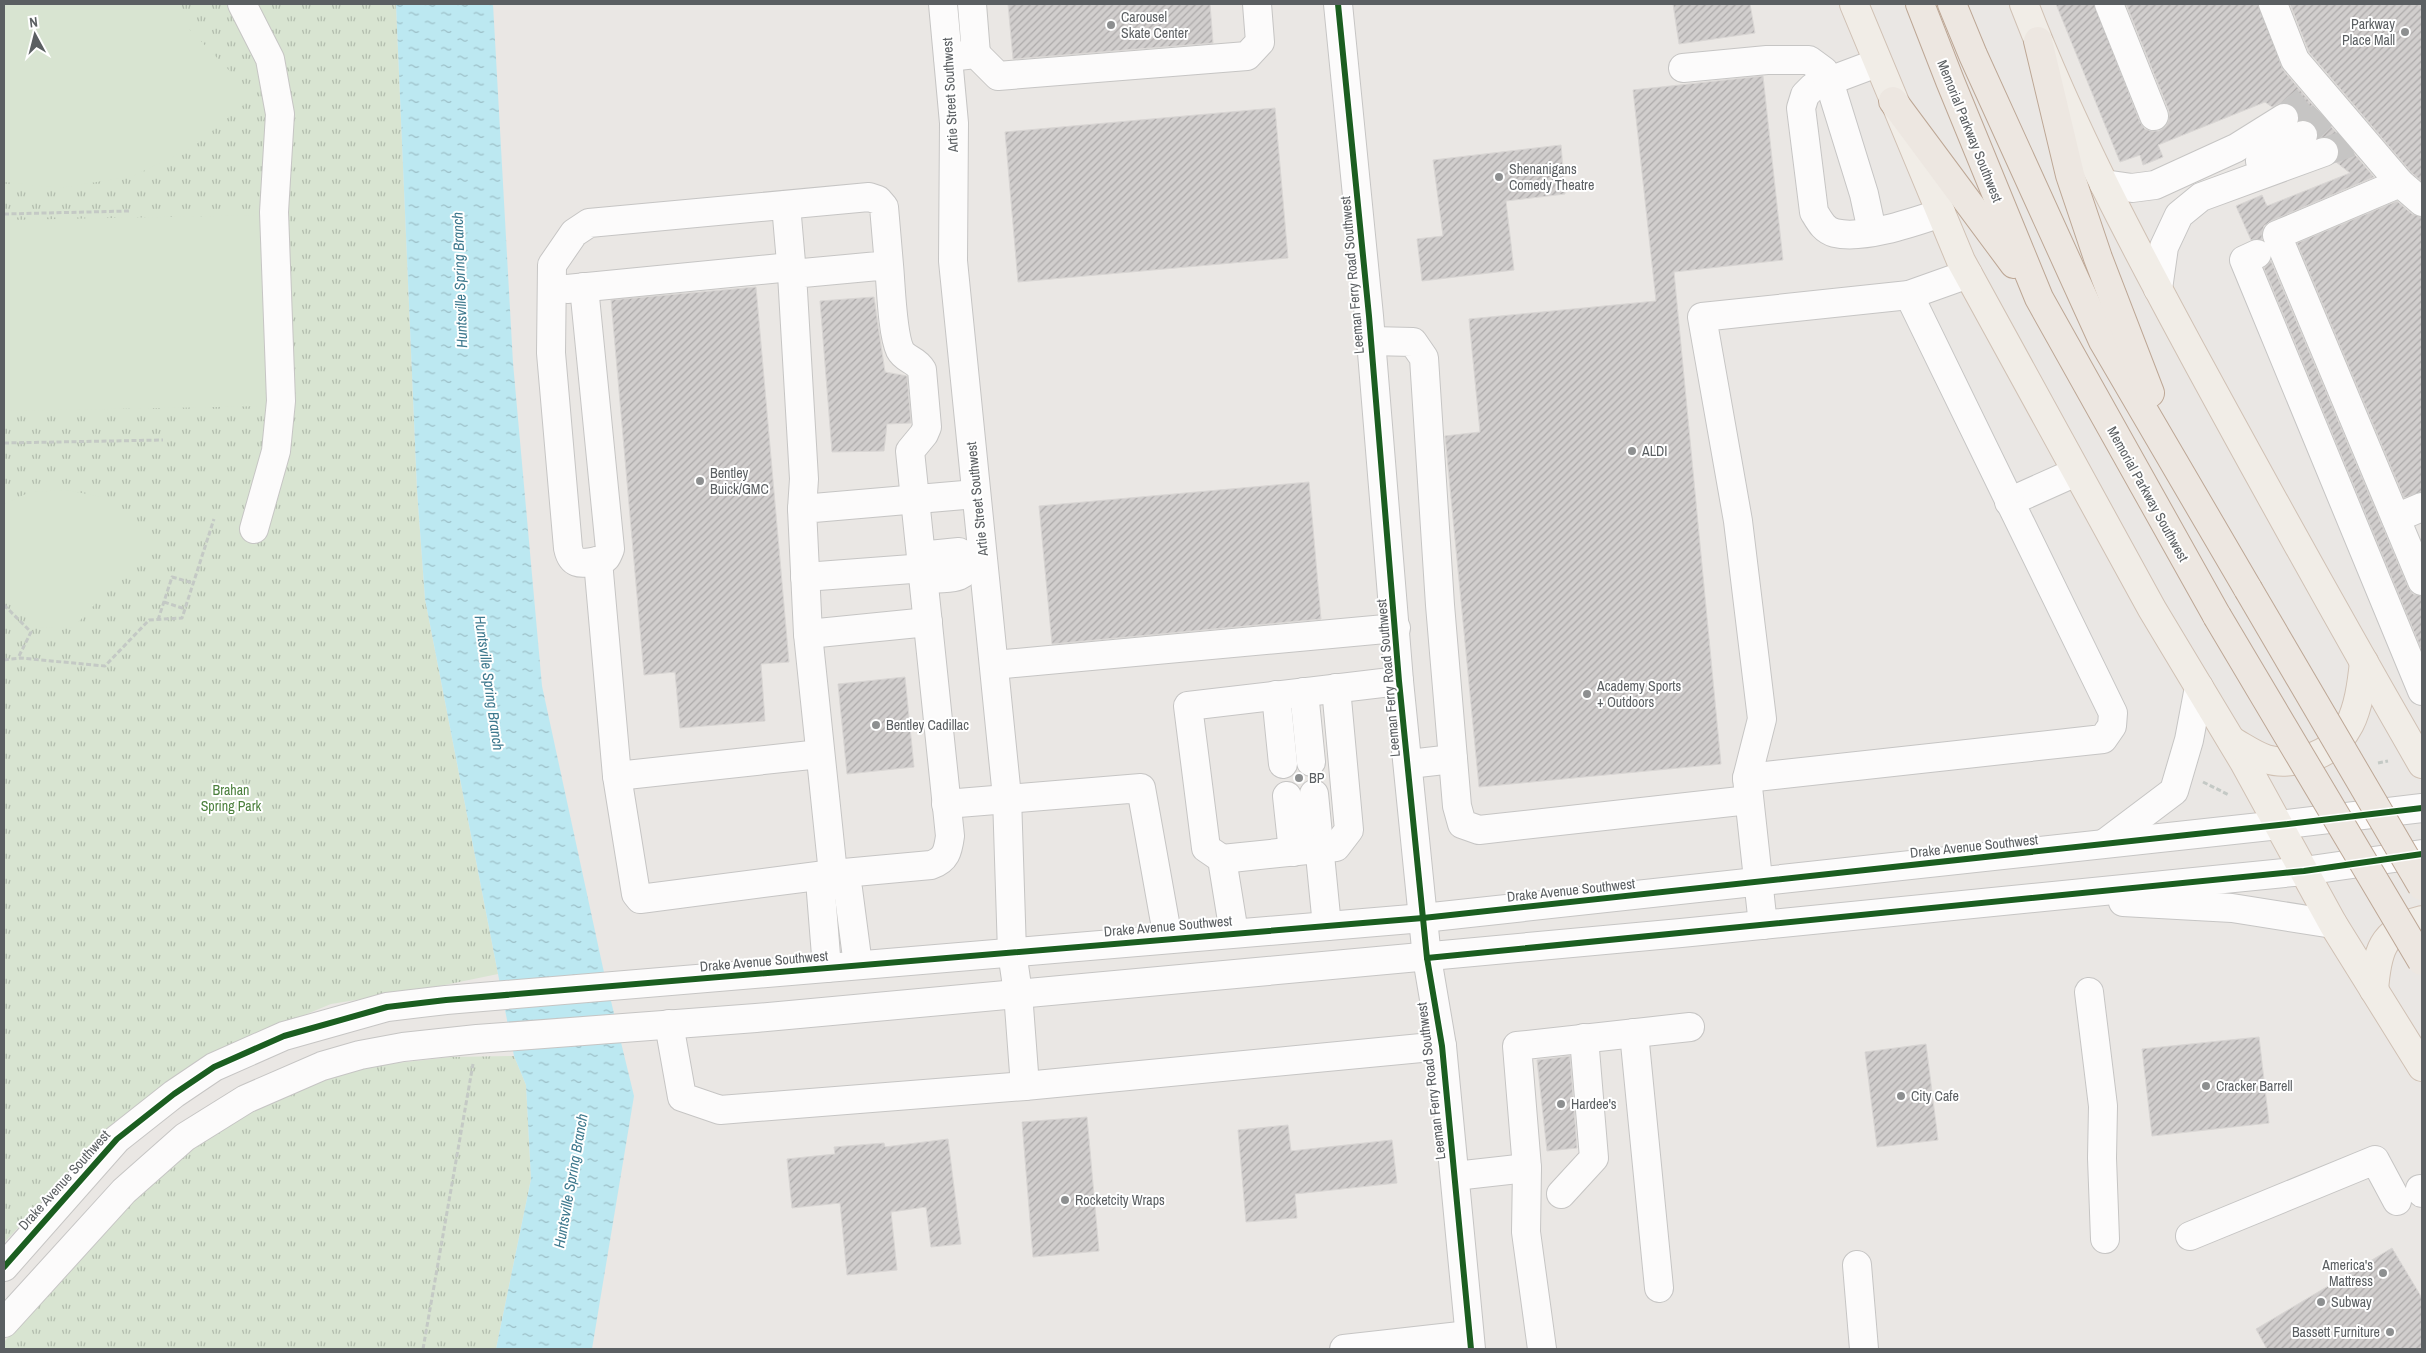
<svg xmlns="http://www.w3.org/2000/svg" width="2426" height="1353" viewBox="0 0 2426 1353" font-family="'Archivo Narrow',sans-serif">
<defs>
<pattern id="grass-tufts" width="24" height="20" patternUnits="userSpaceOnUse" patternTransform="scale(1.25)"><rect width="24" height="20" fill="#d8e4d1"/><path d="M3 7l-1-3M5 7V3M7 7l1-3M15 17l-1-3M17 17v-4M19 17l1-3" fill="none" stroke="#b2bcad"/></pattern>
<pattern id="water-ripples" width="26" height="14" patternUnits="userSpaceOnUse" patternTransform="scale(1.25)"><rect width="26" height="14" fill="#bce8f1"/><path d="M2 4q2-2 4 0t4 0M15 11q2-2 4 0t4 0" fill="none" stroke="#9cbfc7"/></pattern>
<pattern id="building-hatch" width="6" height="6" patternUnits="userSpaceOnUse" patternTransform="scale(1.25)"><rect width="6" height="6" fill="#d1cecd"/><path d="M-1 1l2-2M0 6l6-6M5 7l2-2" fill="none" stroke="#adaaaa"/></pattern>
</defs>
<rect width="100%" height="100%" fill="#eae7e4"/>
<g fill="url(#grass-tufts)">
<polygon points="4,4 396,4 417,490 425,599 498,974 430,988 331,1004 232,1045 181,1075 129,1111 90,1149 4,1243"/>
<polygon points="514,1056 526,1085 531,1179 496,1349 4,1349 4,1342 153,1179 220,1127 291,1093 361,1067 451,1057"/>
</g>
<g fill="#d8e4d1">
<polygon points="4,4 165,4 254,96 193,147 133,176 60,188 4,182"/>
<polygon points="263,215 266,406 4,411 4,220"/>
<polygon points="67,490 102,497 127,512 153,540 74,627 39,628 4,591 4,504 30,492"/>
</g>
<polygon fill="url(#water-ripples)" points="396,4 493,4 513,363 542,686 603,968 634,1096 592,1349 496,1349 531,1179 526,1085 514,1056 425,599 417,490"/>
<g fill="url(#building-hatch)" stroke="#d9d6d4">
<polygon points="1008,4 1210,4 1213,43 1013,59"/>
<polygon points="1673,4 1750,4 1755,33 1679,44"/>
<polygon points="2056,4 2094,4 2140,122 2145,129 2152,131 2159,131 2166,126 2169,119 2169,111 2126,4 2258,4 2283,70 2374,177 2271,221 2264,226 2262,233 2262,240 2251,240 2236,206 2262,195 2267,206 2350,173 2336,162 2339,155 2339,147 2334,140 2326,137 2318,138 2315,125 2309,121 2299,120 2297,110 2292,104 2283,102 2272,107 2265,102 2158,145 2163,157 2143,165 2140,155 2120,162"/>
<polygon points="2290,4 2422,4 2422,182 2411,172 2309,52"/>
<polygon points="1763,76 1783,260 1674,272 1721,764 1479,787 1445,436 1480,432 1469,319 1656,301 1633,90"/>
<polygon points="1275,108 1288,258 1018,282 1005,132"/>
<polygon points="1561,145 1565,194 1506,201 1514,270 1422,281 1417,239 1443,236 1433,160"/>
<polygon points="2397,201 2412,214 2422,217 2422,492 2404,498 2297,243"/>
<polygon points="2271,261 2408,587 2413,594 2422,596 2422,651 2264,268"/>
<polygon points="756,287 789,662 761,664 765,721 680,728 675,672 644,675 611,300"/>
<polygon points="874,297 885,372 907,376 911,423 887,424 884,451 832,452 820,301"/>
<polygon points="1309,482 1321,619 1052,644 1039,506"/>
<polygon points="905,677 914,767 847,774 838,684"/>
<polygon points="2259,1037 2269,1123 2152,1136 2142,1049"/>
<polygon points="1926,1044 1938,1140 1877,1147 1865,1052"/>
<polygon points="1570,1056 1577,1148 1547,1151 1537,1060"/>
<polygon points="1087,1117 1099,1251 1033,1257 1022,1122"/>
<polygon points="1288,1125 1291,1151 1392,1140 1397,1183 1295,1194 1297,1218 1246,1222 1238,1130"/>
<polygon points="948,1139 961,1244 931,1247 926,1207 891,1212 897,1270 847,1275 840,1203 792,1208 787,1159 835,1154 834,1147 884,1143 885,1147"/>
<polygon points="2392,1248 2422,1298 2422,1349 2267,1349 2256,1329"/>
</g>
<g fill="none" stroke-linecap="round" stroke-linejoin="round">
<g stroke="#c6c5c4" stroke-width="28" stroke-dasharray="28 14" stroke-linecap="butt">
<polyline points="2284,118 2311,96"/>
<polyline points="2303,135 2326,112"/>
<polyline points="2324,152 2355,141"/>
</g>
<defs>
<g id="minor">
<polyline points="242,4 270,59 280,114 274,212 281,401 276,451 254,529"/>
<polyline points="943,4 954,123 953,261 1007,797 1012,952 1018,993 1025,1086"/>
<polyline points="972,4 976,54"/>
<polyline points="1338,4 1369,316 1399,681 1427,958 1442,1046 1471,1349"/>
<polyline points="2109,4 2154,116"/>
<polyline points="2273,4 2295,60 2400,183"/>
<polyline points="948,57 976,54 998,76 1247,56 1260,42 1257,4"/>
<path d="M1877,63L1813,87L1805,95L1801,108L1814,212C1820,222 1824,230 1835,233C1863,240 1914,222 1941,213"/>
<polyline points="1683,68 1767,60 1809,60 1824,71 1829,81 1864,194 1872,231"/>
<polyline points="2260,161 2280,152 2303,135"/>
<polyline points="2104,184 2132,188 2155,185 2236,148 2284,118"/>
<polyline points="2422,202 2400,183 2277,235 2422,581"/>
<polyline points="786,205 792,274"/>
<polyline points="2257,254 2244,260 2422,691"/>
<path d="M584,287L610,549C607,557 606,560 598,561"/>
<polyline points="567,289 791,267"/>
<polyline points="2158,289 2164,247 2179,215 2201,197 2324,152"/>
<polyline points="1371,341 1413,342 1424,358 1440,605 1457,806 1462,824 1479,830 1749,800"/>
<polyline points="2009,502 2076,472"/>
<path d="M802,509L804,479L792,274L889,265L884,207L878,200L869,197L589,223L574,233L552,265L551,353L568,548C572,567 582,563 598,561L617,776L636,894L640,899L833,874L931,865C946,860 948,851 950,836L910,451L924,434L927,427L922,370C916,359 905,360 900,350C892,333 891,285 889,265"/>
<polyline points="2396,518 2422,507"/>
<path d="M959,552L965,556L969,563C964,581 949,577 933,579L925,568L929,555Z"/>
<polyline points="805,577 925,568"/>
<polyline points="808,634 928,622"/>
<polyline points="994,665 1396,628"/>
<polyline points="1304,692 1311,762"/>
<polyline points="1276,695 1283,764"/>
<polyline points="1409,764 1453,759"/>
<polyline points="617,776 820,754"/>
<polyline points="1747,778 2103,739 2112,726 2113,713 1909,295"/>
<polyline points="1314,794 1327,926"/>
<polyline points="1287,796 1293,852"/>
<polyline points="946,804 1141,788 1168,939"/>
<polyline points="2105,843 2174,791 2189,740 2199,687"/>
<polyline points="1222,859 1336,847 1349,830 1336,688"/>
<polyline points="834,883 808,634 802,509 976,494"/>
<polyline points="834,883 848,889 858,965"/>
<polyline points="2123,902 2232,908 2333,924"/>
<polyline points="1763,925 1747,778 1762,719 1738,521 1702,317 1909,295 1968,274"/>
<polyline points="1234,933 1222,859 1206,848 1188,706 1399,681"/>
<polyline points="827,968 821,893 834,883"/>
<polyline points="2089,992 2103,1106 2102,1158 2105,1239"/>
<polyline points="669,1024 682,1097 720,1110 1025,1086 1442,1046"/>
<polyline points="1634,1033 1659,1288"/>
<polyline points="1455,1176 1527,1168"/>
<polyline points="2420,1189 2422,1193"/>
<polyline points="1561,1194 1594,1158 1584,1038"/>
<polyline points="2190,1236 2375,1160 2397,1201"/>
<polyline points="1857,1265 1864,1349"/>
<polyline points="4,1267 117,1139 174,1094 214,1067 284,1036 387,1007 446,1000 1423,918 2279,825 2422,808"/>
<polyline points="4,1323 124,1191 185,1137 246,1099 322,1066 360,1055 403,1047 477,1039 756,1018 1681,933 2304,871 2422,854"/>
<polyline points="1344,1349 1469,1335"/>
<polyline points="1542,1349 1526,1232 1527,1168 1517,1046 1690,1027"/>
</g>
<g id="major">
<polyline points="1854,4 1961,261 2152,609 2244,762 2333,924 2422,1067"/>
<path d="M2024,4C2072,129 2135,247 2199,365C2272,499 2346,632 2422,764"/>
<path d="M2232,741C2243,747 2254,755 2266,759C2278,763 2288,762 2300,760C2352,750 2359,708 2364,662"/>
<path d="M2374,990C2377,953 2381,930 2422,920"/>
</g>
<g id="highway">
<polyline points="1920,4 1950,81 2039,298 2217,616"/>
<polyline points="1952,4 1973,55 2103,341 2248,589"/>
<polyline points="2038,41 2070,175 2098,258 2150,393"/>
<polyline points="1893,101 2014,264"/>
</g>
</defs>
<use href="#minor" stroke="#c6c5c4" stroke-width="30"/>
<use href="#major" stroke="#d0c1b4" stroke-width="30"/>
<use href="#highway" stroke="#bda795" stroke-width="30"/>
<g stroke="#c4c9c5" stroke-width="3" stroke-dasharray="5 2.5" stroke-linecap="butt">
<polyline points="4,214 129,211"/>
<polyline points="4,443 163,440"/>
<polyline points="164,602 185,609"/>
<polyline points="4,605 31,632 18,658"/>
<polyline points="158,620 172,577 193,583"/>
<polyline points="4,660 20,658 105,666 149,620 182,618 214,519"/>
<polyline points="2378,763 2388,761"/>
<polyline points="2203,782 2229,795"/>
<polyline points="423,1349 473,1064"/>
</g>
<use href="#minor" stroke="#fcfbfb" stroke-width="28"/>
<use href="#major" stroke="#f1ede7" stroke-width="28"/>
<use href="#highway" stroke="#ede7e1" stroke-width="28"/>
<defs>
<g id="highway-bridge">
<polyline points="2248,589 2422,886"/>
<polyline points="2217,616 2422,961"/>
</g>
</defs>
<use href="#highway-bridge" stroke="#bda795" stroke-width="30" stroke-linecap="butt"/>
<use href="#highway-bridge" stroke="#ede7e1" stroke-width="28"/>
<defs>
<g id="cycleway">
<polyline points="1338,4 1369,316 1399,681 1427,958 1442,1046 1471,1349"/>
<polyline points="1427,958 2304,871 2422,854"/>
<polyline points="4,1267 117,1139 174,1094 214,1067 284,1036 387,1007 446,1000 1423,918 2279,825 2422,808"/>
</g>
</defs>
<use href="#cycleway" stroke="#fff" stroke-width="9"/>
<use href="#cycleway" stroke="#1b5e20" stroke-width="6"/>
</g>
<g fill="#8d8f90" stroke="#fff" stroke-width="2">
<circle cx="1111" cy="25" r="5"/>
<circle cx="2405" cy="32" r="5"/>
<circle cx="1499" cy="177" r="5"/>
<circle cx="1632" cy="451" r="5"/>
<circle cx="700" cy="481" r="5"/>
<circle cx="1587" cy="694" r="5"/>
<circle cx="876" cy="725" r="5"/>
<circle cx="1299" cy="778" r="5"/>
<circle cx="2206" cy="1086" r="5"/>
<circle cx="1901" cy="1096" r="5"/>
<circle cx="1561" cy="1104" r="5"/>
<circle cx="1065" cy="1200" r="5"/>
<circle cx="2383" cy="1273" r="5"/>
<circle cx="2321" cy="1302" r="5"/>
<circle cx="2390" cy="1332" r="5"/>
</g>
<g text-anchor="middle" stroke-width="4" stroke-linejoin="round" paint-order="stroke">
<g font-size="14" fill="#5b5f62" stroke="#fff" text-anchor="start">
<text x="1121" y="22">Carousel<tspan x="1121" dy="16">Skate Center</tspan></text>
<text x="2395" y="29" text-anchor="end">Parkway<tspan x="2395" dy="16">Place Mall</tspan></text>
<text x="1509" y="174">Shenanigans<tspan x="1509" dy="16">Comedy Theatre</tspan></text>
<text x="1642" y="456">ALDI</text>
<text x="710" y="478">Bentley<tspan x="710" dy="16">Buick/GMC</tspan></text>
<text x="1597" y="691">Academy Sports<tspan x="1597" dy="16">+ Outdoors</tspan></text>
<text x="886" y="730">Bentley Cadillac</text>
<text x="1309" y="783">BP</text>
<text x="2216" y="1091">Cracker Barrell</text>
<text x="1911" y="1101">City Cafe</text>
<text x="1571" y="1109">Hardee's</text>
<text x="1075" y="1205">Rocketcity Wraps</text>
<text x="2373" y="1270" text-anchor="end">America's<tspan x="2373" dy="16">Mattress</tspan></text>
<text x="2331" y="1307">Subway</text>
<text x="2380" y="1337" text-anchor="end">Bassett Furniture</text>
</g>
<g font-size="14" fill="#5b5f62" stroke="#fff">
<text transform="translate(950 95) rotate(-93)" y="5">Artie Street Southwest</text>
<text transform="translate(1970 131) rotate(68)" y="5">Memorial Parkway Southwest</text>
<text transform="translate(1352 275) rotate(-95)" y="5">Leeman Ferry Road Southwest</text>
<text transform="translate(2148 494) rotate(61)" y="5">Memorial Parkway Southwest</text>
<text transform="translate(977 499) rotate(-96)" y="5">Artie Street Southwest</text>
<text transform="translate(1388 678) rotate(-95)" y="5">Leeman Ferry Road Southwest</text>
<text transform="translate(1974 846) rotate(-6)" y="5">Drake Avenue Southwest</text>
<text transform="translate(1571 890) rotate(-6)" y="5">Drake Avenue Southwest</text>
<text transform="translate(1168 926) rotate(-5)" y="5">Drake Avenue Southwest</text>
<text transform="translate(764 961) rotate(-5)" y="5">Drake Avenue Southwest</text>
<text transform="translate(1431 1081) rotate(-97)" y="5">Leeman Ferry Road Southwest</text>
<text transform="translate(64 1180) rotate(-48)" y="5">Drake Avenue Southwest</text>
</g>
<g font-size="14" fill="#4b7f3c" stroke="#fff">
<text x="231" y="795">Brahan<tspan x="231" dy="16">Spring Park</tspan></text>
</g>
<g font-size="15" font-style="italic" fill="#3e798e" stroke="#fff">
<text transform="translate(460 280) rotate(-92)" y="5">Huntsville Spring Branch</text>
<text transform="translate(489 683) rotate(82)" y="5">Huntsville Spring Branch</text>
<text transform="translate(571 1181) rotate(-80)" y="5">Huntsville Spring Branch</text>
</g>
</g>
<rect width="2426" height="1353" fill="none" stroke="#5b5f62" stroke-width="10"/>
<g transform="translate(35 35) rotate(353)" stroke="#ffffff" stroke-width="4" paint-order="stroke">
<path d="M0-4L9 19L0 12L-9 19Z" fill="#5b5f62"/>
<text y="-8" font-size="14" font-weight="bold" text-anchor="middle" fill="#5b5f62">N</text>
</g>
</svg>
